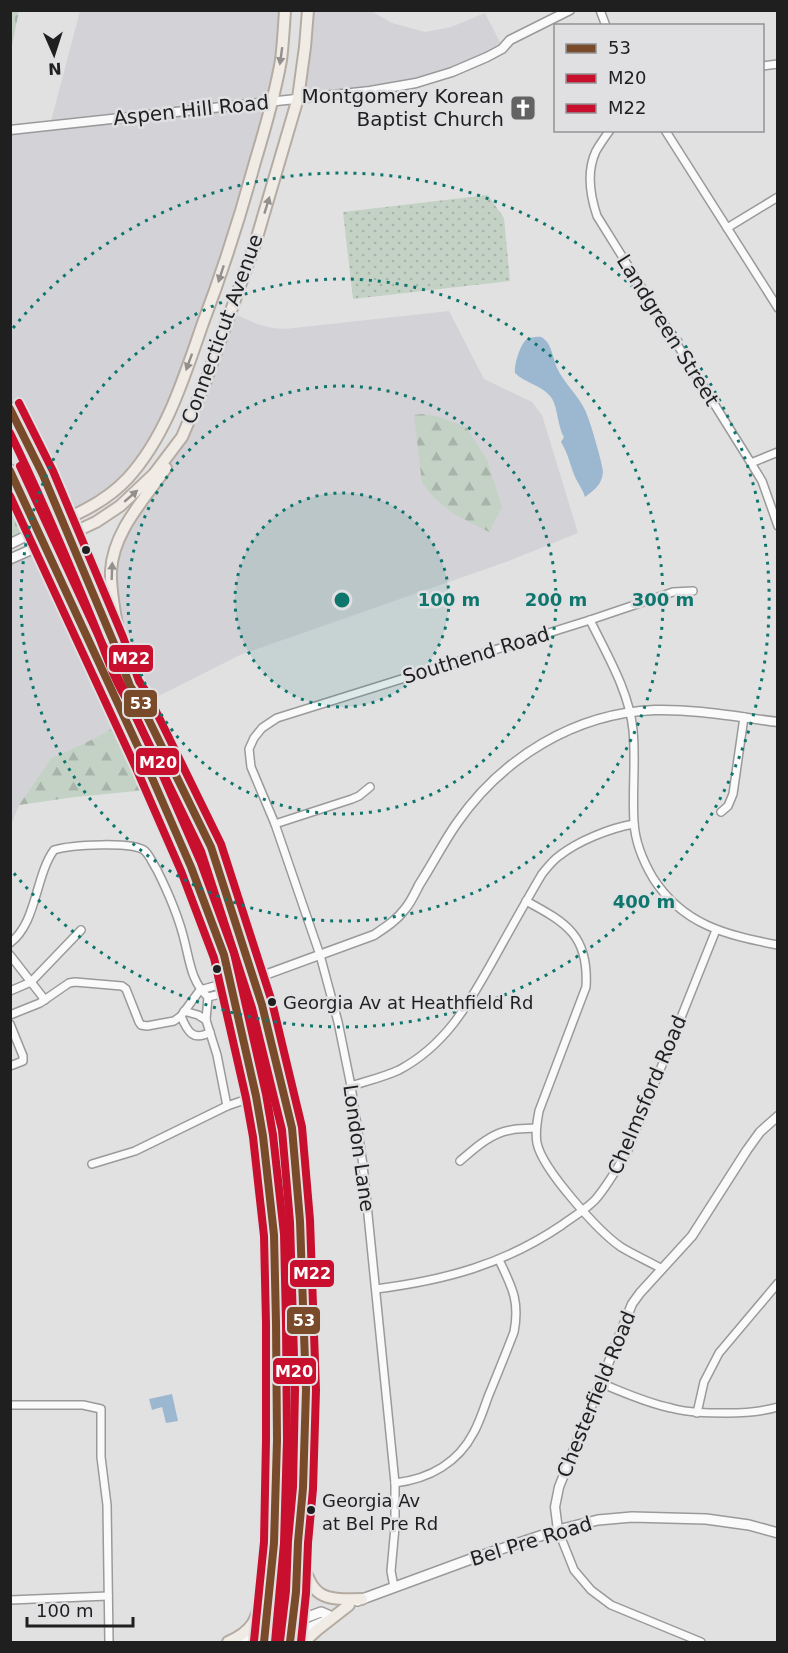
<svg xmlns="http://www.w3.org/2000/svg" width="788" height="1653" viewBox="0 0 788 1653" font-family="'DejaVu Sans',sans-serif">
<defs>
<pattern id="grass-dots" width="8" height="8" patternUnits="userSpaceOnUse" patternTransform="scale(1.5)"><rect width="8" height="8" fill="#c4d2c5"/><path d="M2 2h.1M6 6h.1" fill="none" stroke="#a8b4a9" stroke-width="1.8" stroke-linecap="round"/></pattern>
<pattern id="forest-firs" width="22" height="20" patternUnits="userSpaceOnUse" patternTransform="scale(1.5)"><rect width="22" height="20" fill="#c4d2c5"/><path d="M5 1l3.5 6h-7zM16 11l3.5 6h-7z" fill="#a8b4a9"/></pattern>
<pattern id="cemetery-stones" width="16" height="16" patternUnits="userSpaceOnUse" patternTransform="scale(1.5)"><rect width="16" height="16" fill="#c4d2c5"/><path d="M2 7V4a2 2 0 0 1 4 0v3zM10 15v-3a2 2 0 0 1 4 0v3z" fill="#a8b4a9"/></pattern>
</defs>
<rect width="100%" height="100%" fill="#e1e1e2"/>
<g fill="#d3d2d7">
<polygon points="80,11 285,11 273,101 172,405 127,479 62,521 11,408 10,130 50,125"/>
<polygon points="308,11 371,11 392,23 425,32 451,27 485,13 503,48 416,83 298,98"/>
<polygon points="449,311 484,379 532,402 542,415 578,533 506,562 240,655 141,705 125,671 112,590 115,549 175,453 230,312 257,324 272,328 285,329"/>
<polygon points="44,544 126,721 89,741 51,758 19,805 11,825 11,559"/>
</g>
<polygon fill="url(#grass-dots)" points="488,195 504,218 510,281 353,299 343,212"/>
<g fill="url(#forest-firs)">
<polygon points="422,414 440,417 466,427 487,460 502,507 489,532 454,514 432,496 422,483 414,415"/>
<polygon points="126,721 157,789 75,797 19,805 51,758 89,741"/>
</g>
<g fill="url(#cemetery-stones)">
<polygon points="11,10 19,11 11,50 10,11"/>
<polygon points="11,497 23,524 19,534 11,539"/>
</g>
<g fill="#9cb8d0">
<path d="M535,337C539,337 541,336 544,339C552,345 553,359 557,368C564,383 578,395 585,410C589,417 603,465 603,472C602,485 594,490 585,497C583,490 579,485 576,479C570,466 569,455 561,442L564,437C557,425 558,405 550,396C541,385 525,383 515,373C514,365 520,345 526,340C529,337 531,338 535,337Z"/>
<polygon points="172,1394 178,1421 166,1423 162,1407 152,1410 149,1399"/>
</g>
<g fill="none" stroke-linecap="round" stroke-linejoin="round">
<defs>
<g id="minor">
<polyline points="600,10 606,26"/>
<polyline points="762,66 778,64"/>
<path d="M610,130C605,137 600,144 596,151C586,172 590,195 597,216L751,463L762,481L778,526"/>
<polyline points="665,130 778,308"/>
<polyline points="727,228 778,197"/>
<polyline points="751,463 778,452"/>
<path d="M590,620C607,655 629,691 633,730C636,760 632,792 634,822C635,842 643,861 653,878C683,925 726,935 778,945"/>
<polyline points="721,812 728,806 733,794 744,717"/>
<polyline points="275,824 352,799 359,796 370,787"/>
<path d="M526,901C567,923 589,936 586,987L539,1111C537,1122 535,1132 537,1143C542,1169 599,1232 621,1247C634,1255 648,1261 662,1269"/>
<path d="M10,943C37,923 35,876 54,850C70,845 133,841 145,851C150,856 153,864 157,870C169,894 179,917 185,943C190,963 192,983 208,997"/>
<polyline points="10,955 45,1000"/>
<polyline points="10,991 31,982 81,930"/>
<polyline points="208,997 206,1020 217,1055 227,1106"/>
<polyline points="184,1011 198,1015 206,1020"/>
<polyline points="10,1015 40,1003 69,983 75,982 122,986 126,989 139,1022 141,1025 147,1026 174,1021 181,1016 200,990 222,984 232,987 225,993 208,997"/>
<path d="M181,1016C187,1031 193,1042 210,1032"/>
<polyline points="10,1024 23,1056 23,1061 10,1066"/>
<path d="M351,1086C367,1081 384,1077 399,1070C448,1044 470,1001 496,955C511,928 526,901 542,874C547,868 552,861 559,856C578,841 610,828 634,824"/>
<path d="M460,1161C475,1148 491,1133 511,1130C519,1128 527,1129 536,1128"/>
<polyline points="92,1164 135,1151 227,1106 256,1096"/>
<path d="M376,1289C445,1280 503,1265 562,1225C573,1217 585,1210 595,1200C608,1185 618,1167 628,1150L716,930"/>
<path d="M600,1383C623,1392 646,1403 671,1408C689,1413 708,1413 727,1413C744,1413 761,1412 778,1407"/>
<polyline points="10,1405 83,1405 101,1409 101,1457 107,1505 109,1642"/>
<polyline points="697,1413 704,1382 719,1353 778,1283"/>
<path d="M395,1483C429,1479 458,1463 474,1432C480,1421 484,1408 488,1397C497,1375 506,1353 514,1332C520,1301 512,1287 499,1260"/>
<polyline points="558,1530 574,1570 591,1590 611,1605 701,1642"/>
<polyline points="394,1587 391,1571 395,1527 395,1483 363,1165 351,1086 338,1022 320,955 275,824 251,767 249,749 254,738 262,728 277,718 590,620 673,592 693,591"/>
<polyline points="10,1600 108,1596"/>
</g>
<g id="tertiary">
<polyline points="10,130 370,91 416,83 452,72 487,57 502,49 510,40 570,10"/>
<path d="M232,987L374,935C386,927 397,920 405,909C411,902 415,893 419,885C432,865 443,843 457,823C502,758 575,713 655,710C696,709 737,717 778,722"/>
<polyline points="558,1530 555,1507 559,1487 632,1304 640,1293 692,1236 747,1150 760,1132 778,1116"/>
</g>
<g id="secondary">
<polyline points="10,544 38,530"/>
<polyline points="10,559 44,544"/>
<polyline points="357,1601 471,1559 558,1530 598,1520 632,1517 706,1519 749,1525 778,1533"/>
<polyline points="241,1642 321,1612 328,1615"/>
<polyline points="275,1642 323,1622"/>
</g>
<g id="primary">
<polyline points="10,408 43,475 113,641 130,686 138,698 211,847 262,1005 292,1128 296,1164 300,1221 306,1390 303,1488 298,1542 296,1592 290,1642"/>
<polyline points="10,470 146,764 191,867 224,955 256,1096 263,1136 274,1235 276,1323 277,1440 274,1543 264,1642"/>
<path d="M38,530C70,518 104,504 128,478C167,435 184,377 203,323C223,270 240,217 255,162C265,129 275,95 281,60C283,44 284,27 285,10"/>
<polyline points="44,544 68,535 96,522 120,506 154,474 182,437 205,383 255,244 298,98 305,47 308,10"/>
<path d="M121,650C118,624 110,597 111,571C113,531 145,499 166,468"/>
<path d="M301,1556C312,1598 321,1600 362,1599"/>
<path d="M228,1642C258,1629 257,1615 265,1585"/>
<polyline points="304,1642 317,1630 349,1605"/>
</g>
</defs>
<use href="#minor" stroke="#9a9a9a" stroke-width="10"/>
<use href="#tertiary" stroke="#9a9a9a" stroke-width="11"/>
<use href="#secondary" stroke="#9a9a9a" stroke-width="12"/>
<use href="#primary" stroke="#b4aca3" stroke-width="14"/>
<use href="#minor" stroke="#fafafb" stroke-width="7"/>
<use href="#tertiary" stroke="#fafafb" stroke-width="8"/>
<use href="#secondary" stroke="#fafafb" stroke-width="9"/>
<use href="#primary" stroke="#f0ebe5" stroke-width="10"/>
<defs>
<g id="bus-1">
<polyline points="10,409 43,475 113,641 130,686 138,698 211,847 262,1005 292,1128 300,1221 306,1390 303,1488 298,1542 296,1592 290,1642"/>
<polyline points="10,471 146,764 191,867 224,955 256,1096 263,1136 274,1235 276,1323 277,1440 274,1543 264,1642"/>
</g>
<g id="bus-2">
<path d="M10,433C40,494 66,556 92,619C104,647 112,678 129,703L201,851L252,1008L282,1130L290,1222L295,1390L293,1487L288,1541L286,1591L280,1641"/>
<polyline points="10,496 136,768 181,871 214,958 246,1098 253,1137 264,1236 266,1323 266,1440 264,1542 254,1641"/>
</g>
<g id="bus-3">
<polyline points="19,403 53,471 123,637 139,681 147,693 221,844 272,1002 302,1127 310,1220 316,1390 313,1489 308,1543 306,1593 301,1642"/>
<polyline points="20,466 156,760 201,863 234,953 266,1094 273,1135 284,1234 286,1323 287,1440 284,1543 275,1642"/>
</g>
</defs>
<use href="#bus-1" stroke="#e0e0e3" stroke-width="12"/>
<use href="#bus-2" stroke="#e0e0e3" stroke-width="12"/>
<use href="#bus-3" stroke="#e0e0e3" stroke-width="12"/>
<use href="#bus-1" stroke="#7a4b2a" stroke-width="8"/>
<use href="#bus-2" stroke="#c8102e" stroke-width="8"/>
<use href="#bus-3" stroke="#c8102e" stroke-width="8"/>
</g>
<defs><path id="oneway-solid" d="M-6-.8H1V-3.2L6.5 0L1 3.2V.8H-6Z" transform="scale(1.5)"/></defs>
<g fill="#928f8c">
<use href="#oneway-solid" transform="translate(281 56) rotate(98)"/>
<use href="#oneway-solid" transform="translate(267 205) rotate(-73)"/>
<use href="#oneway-solid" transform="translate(221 274) rotate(108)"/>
<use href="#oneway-solid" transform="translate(189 362) rotate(110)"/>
<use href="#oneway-solid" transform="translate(131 496) rotate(-41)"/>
<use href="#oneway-solid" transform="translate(112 571) rotate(-88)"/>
</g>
<circle cx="342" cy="600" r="107" fill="#0f766e" fill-opacity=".12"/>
<g fill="none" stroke="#0f766e" stroke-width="3" stroke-dasharray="3 6">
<circle cx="342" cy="600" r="107"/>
<circle cx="342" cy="600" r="214"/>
<circle cx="342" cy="600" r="321"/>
<path d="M13 328A427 427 0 1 1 13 872"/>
</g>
<defs>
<symbol id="church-square" viewBox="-11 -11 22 22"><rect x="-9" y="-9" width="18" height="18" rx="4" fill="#636364" stroke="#e0e0e3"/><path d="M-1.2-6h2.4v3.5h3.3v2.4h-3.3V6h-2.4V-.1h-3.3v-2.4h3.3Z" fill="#fff"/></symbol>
</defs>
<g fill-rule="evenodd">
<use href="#church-square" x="508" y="93" width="30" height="30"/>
</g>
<g fill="#1f1f20" stroke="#e0e0e3" stroke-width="2">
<circle cx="86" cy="550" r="5"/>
<circle cx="217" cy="969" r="5"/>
<circle cx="272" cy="1002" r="5"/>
<circle cx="311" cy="1510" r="5"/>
</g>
<g text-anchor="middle" stroke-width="5" stroke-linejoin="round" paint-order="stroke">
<g font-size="18" fill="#1f1f20" stroke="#e0e0e3" text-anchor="start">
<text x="283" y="1009">Georgia Av at Heathfield Rd</text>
<text x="322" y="1507">Georgia Av<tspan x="322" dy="23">at Bel Pre Rd</tspan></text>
</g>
<g font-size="20" fill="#1f1f20" stroke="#e0e0e3" text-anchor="end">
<text x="504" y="103">Montgomery Korean<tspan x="504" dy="23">Baptist Church</tspan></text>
</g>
<g font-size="20" fill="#1f1f20" stroke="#e0e0e3">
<text transform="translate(191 110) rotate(-6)" y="7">Aspen Hill Road</text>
<text transform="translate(222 329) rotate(-70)" y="7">Connecticut Avenue</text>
<text transform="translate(668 330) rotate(58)" y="7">Landgreen Street</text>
<text transform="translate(476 655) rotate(-17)" y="7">Southend Road</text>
<text transform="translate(647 1095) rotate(-67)" y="7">Chelmsford Road</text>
<text transform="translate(359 1148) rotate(82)" y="7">London Lane</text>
<text transform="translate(596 1394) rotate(-68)" y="7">Chesterfield Road</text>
<text transform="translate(531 1541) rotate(-17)" y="7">Bel Pre Road</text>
</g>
</g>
<circle cx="342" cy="600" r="9" fill="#0f766e" stroke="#e0e0e3" stroke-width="3"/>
<g font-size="18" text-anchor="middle" font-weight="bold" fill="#0f766e" stroke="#e0e0e3" stroke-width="5" stroke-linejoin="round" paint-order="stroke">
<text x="449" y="606">100 m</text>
<text x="556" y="606">200 m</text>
<text x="663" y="606">300 m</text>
<text x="644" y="908">400 m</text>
</g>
<g stroke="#e0e0e3" stroke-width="2">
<rect x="108" y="644" width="46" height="29" rx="6" fill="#c8102e"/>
<rect x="123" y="689" width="35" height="29" rx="6" fill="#7a4b2a"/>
<rect x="135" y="747" width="45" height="29" rx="6" fill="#c8102e"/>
<rect x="289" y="1259" width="46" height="29" rx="6" fill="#c8102e"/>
<rect x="286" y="1306" width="35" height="29" rx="6" fill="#7a4b2a"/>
<rect x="272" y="1357" width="45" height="28" rx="6" fill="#c8102e"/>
</g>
<g font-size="16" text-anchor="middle" font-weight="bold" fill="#fff">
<text x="131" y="664">M22</text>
<text x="141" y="709">53</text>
<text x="158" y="768">M20</text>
<text x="312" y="1279">M22</text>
<text x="304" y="1326">53</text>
<text x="294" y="1377">M20</text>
</g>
<rect width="788" height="1653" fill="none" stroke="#1f1f20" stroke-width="24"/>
<rect x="554" y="24" width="210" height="108" fill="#e0e0e3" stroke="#939395" stroke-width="1.5"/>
<rect x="566" y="44" width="30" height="9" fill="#7a4b2a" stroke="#939395" stroke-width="1.5"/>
<text x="608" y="54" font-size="18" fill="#1f1f20">53</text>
<rect x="566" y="74" width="30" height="9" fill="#c8102e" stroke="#939395" stroke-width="1.5"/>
<text x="608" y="84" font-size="18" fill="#1f1f20">M20</text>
<rect x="566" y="104" width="30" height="9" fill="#c8102e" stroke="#939395" stroke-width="1.5"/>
<text x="608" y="114" font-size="18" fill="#1f1f20">M22</text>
<g transform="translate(54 54) rotate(177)" stroke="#e0e0e3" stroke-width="4.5" paint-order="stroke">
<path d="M0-4.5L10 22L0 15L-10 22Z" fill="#1f1f20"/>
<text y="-9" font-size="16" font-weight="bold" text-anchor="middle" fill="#1f1f20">N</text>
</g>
<path d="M27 1617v9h106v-9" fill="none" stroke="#1f1f20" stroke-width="3"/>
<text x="36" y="1617" font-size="18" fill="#1f1f20" stroke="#e0e0e3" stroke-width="4.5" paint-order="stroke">100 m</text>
</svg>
